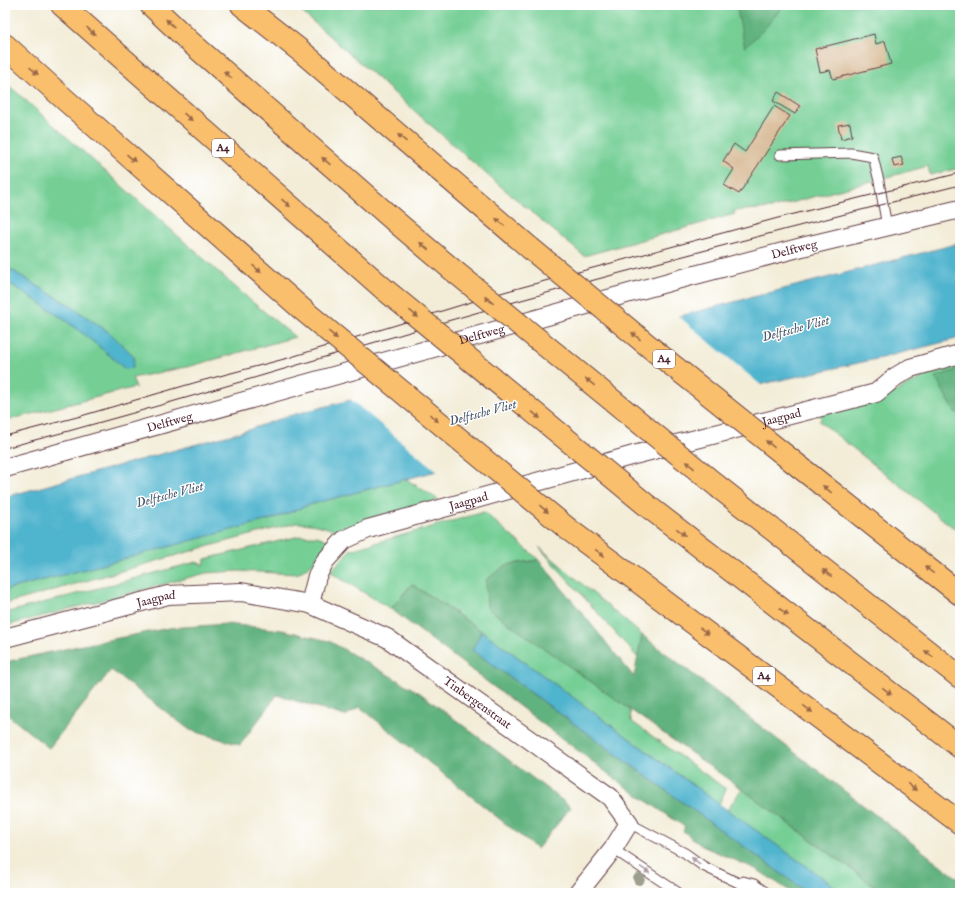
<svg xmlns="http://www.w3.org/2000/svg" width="965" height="898" font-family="'IM FELL English',serif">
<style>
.green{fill:#75cf95;stroke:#607760}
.forest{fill:#60b27e;stroke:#556854}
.water{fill:#4fb4ce;stroke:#4c6a7c}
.pier{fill:#f3edd8}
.building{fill:#d6b791}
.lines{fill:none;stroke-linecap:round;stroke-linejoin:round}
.lane-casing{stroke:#633e45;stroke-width:11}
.street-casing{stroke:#633e45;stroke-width:20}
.highway-casing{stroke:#633e45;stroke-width:24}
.lane{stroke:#fff;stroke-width:9}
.street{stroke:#fff;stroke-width:18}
.highway{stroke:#f9bf6c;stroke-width:22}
.tram{stroke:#4a1f2b;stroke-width:1}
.highway-bridge-casing{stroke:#633e45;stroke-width:24;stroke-linecap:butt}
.highway-bridge{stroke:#f9bf6c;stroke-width:22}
.tree{fill:#9e9e8d}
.oneway{fill:#996748}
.oneway2{fill:#ae9aa0}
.labels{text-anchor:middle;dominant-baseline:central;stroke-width:3;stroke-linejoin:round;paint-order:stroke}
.shield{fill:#fff;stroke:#80626b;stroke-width:1}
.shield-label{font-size:11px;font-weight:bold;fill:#4a1f2b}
.street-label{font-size:12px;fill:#4a1f2b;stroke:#fff}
.water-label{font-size:13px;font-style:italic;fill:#4c5b6c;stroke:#fff}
</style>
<rect width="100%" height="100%" fill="#fff"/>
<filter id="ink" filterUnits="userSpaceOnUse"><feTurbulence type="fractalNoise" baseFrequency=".025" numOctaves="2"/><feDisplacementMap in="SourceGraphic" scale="8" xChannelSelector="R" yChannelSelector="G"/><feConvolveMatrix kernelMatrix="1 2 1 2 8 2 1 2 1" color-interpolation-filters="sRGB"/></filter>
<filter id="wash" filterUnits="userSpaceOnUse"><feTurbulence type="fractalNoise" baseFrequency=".012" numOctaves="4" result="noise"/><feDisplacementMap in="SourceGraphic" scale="16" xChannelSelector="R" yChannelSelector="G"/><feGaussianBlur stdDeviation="0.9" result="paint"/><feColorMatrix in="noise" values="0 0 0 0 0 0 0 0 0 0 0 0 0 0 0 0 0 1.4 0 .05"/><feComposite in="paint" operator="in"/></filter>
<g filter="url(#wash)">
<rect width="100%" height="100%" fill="#f3edd8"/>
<path class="green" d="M294 5H960V168L930 175 928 166 772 208 733 211 735 214 584 256 492 179Z
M5 82 250 300 295 337 191 366 132 378 136 387 5 421V281C47 306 88 335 125 369L110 333 72 307 5 266Z
M960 365V533L819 421 822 419 818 415 863 404 895 392 934 371Z
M406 479 439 500 354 525 342 533C326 527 313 523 296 523L202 548 5 604V590L200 538 272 519 309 505Z
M484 512 539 560 506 565 630 709 631 721 726 789 719 804 482 631 412 584 391 609 330 572 350 550Z
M300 536H317L330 541 312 564 297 574 238 571 206 573 5 626V613L196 562 204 565 205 559Z
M539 547 642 635 638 658Z
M742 789 884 893H844L727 810Z"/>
<path class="forest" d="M736 5H784L765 28 745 48Z
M960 369V413L955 412 935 377Z
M539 560 634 677 642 635 960 880V893H884L742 789 487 608 486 580 506 565Z
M412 584 482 631 472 650 808 893H793L756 869 702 846 683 831 685 827 626 787 391 609Z
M227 624 282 630 329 641 420 693 571 807 537 849 360 707 345 716 277 695 240 745 190 730 111 670 49 748 5 713V662L83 645 169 628Z"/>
<path class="water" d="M960 243V338L881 358 767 383 309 505 272 519 90 568 5 590V497L248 430 288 416 661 321Z
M5 266 72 307 110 333 134 356 133 368 125 369C88 335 47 306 5 281Z
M482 631 719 804 844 893H808L472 650Z"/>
<path class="pier" d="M677 315 762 386 439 473 349 398Z"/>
<g id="blocks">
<path class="building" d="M874 34 876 44 885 41 891 64 833 79 830 70 820 72 815 49Z
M778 92 800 106 795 114 773 101Z
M774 106 790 116 739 194 724 185 734 169 723 161 734 144 745 152Z
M850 123 852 136 841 139 838 125Z
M901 157 904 165 894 167 892 159Z"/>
</g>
</g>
<g filter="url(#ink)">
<use href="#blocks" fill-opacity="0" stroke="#633e45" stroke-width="1"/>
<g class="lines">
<defs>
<path id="lane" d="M780 155 851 153 873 157 879 181 887 227
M629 823 685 853 703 866 747 887 755 893
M613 849 679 893
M743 881 754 884 767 893"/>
<g id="street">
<path id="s1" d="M5 468 676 280 806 246 960 209"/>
<path id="s2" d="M310 604 317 576 325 561 344 540 368 529 634 455 876 393 895 377 910 368 960 354"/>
<path id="s3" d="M5 638 168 595 241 592 310 604 387 638 610 797 629 823 613 849 578 893"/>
</g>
<path id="highway" d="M62 5 384 289
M151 5 189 41 396 222 454 271
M242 5 302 52 530 248
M5 45 61 96 303 310
M801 468 960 594
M721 489 960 677
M650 508 960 747
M568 529 960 823"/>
</defs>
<use href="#lane" class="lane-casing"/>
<use href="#street" class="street-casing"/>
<use href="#highway" class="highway-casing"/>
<use href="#lane" class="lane"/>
<use href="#street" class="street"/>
<use href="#highway" class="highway"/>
<path class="tram" d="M5 436 81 416 197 382 288 358 504 292 778 218 960 173
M5 448C174 404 340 351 507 304 657 262 809 223 960 185"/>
<defs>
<path id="highway-bridge" d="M530 248 662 357 801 468
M454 271 721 489
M384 289 650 508
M303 310 568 529"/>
</defs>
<use href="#highway-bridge" class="highway-bridge-casing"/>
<use href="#highway-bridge" class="highway-bridge"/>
</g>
<circle class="tree" cx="639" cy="879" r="6"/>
<defs><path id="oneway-solid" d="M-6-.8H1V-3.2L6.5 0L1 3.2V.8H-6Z"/></defs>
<g class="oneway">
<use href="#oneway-solid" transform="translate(170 23) rotate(-137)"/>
<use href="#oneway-solid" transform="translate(91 31) rotate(42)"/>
<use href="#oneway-solid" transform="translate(34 71) rotate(42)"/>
<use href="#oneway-solid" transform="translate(228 75) rotate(-139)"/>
<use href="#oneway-solid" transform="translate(188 117) rotate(41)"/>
<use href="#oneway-solid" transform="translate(402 138) rotate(-139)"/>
<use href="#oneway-solid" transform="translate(131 158) rotate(41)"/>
<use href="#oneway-solid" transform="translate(326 161) rotate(-139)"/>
<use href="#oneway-solid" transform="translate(286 203) rotate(41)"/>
<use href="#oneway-solid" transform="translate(500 222) rotate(-139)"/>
<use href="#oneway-solid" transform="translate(424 246) rotate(-140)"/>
<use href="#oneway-solid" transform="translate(257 269) rotate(41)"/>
<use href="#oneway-solid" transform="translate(489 300) rotate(-141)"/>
<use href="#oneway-solid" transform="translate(414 314) rotate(39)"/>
<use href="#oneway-solid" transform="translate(333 335) rotate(40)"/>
<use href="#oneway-solid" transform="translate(636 336) rotate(-140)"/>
<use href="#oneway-solid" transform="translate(590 382) rotate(-141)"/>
<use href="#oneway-solid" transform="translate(536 415) rotate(39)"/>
<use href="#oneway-solid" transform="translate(434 418) rotate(40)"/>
<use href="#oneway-solid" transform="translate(770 444) rotate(-141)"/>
<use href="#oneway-solid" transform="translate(690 465) rotate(-141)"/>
<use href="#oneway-solid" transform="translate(827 489) rotate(-141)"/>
<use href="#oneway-solid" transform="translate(544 509) rotate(40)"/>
<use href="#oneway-solid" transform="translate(681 532) rotate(38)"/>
<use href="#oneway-solid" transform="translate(600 553) rotate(37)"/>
<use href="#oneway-solid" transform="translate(929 570) rotate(-142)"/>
<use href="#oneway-solid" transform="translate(827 573) rotate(-142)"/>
<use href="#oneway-solid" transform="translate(784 612) rotate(38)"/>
<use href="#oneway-solid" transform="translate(704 631) rotate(37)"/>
<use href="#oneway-solid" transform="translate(929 654) rotate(-142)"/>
<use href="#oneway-solid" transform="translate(887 691) rotate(38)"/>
<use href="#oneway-solid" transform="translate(808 709) rotate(37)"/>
<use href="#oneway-solid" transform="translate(912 787) rotate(37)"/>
</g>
<g class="oneway2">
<use href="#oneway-solid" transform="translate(696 861) rotate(-142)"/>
<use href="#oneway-solid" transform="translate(645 870) rotate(34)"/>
</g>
</g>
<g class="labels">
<g class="shield">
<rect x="212" y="139" width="22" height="18" rx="3"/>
<rect x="653" y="350" width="22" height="18" rx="3"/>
<rect x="753" y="667" width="22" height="18" rx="3"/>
</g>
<g class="shield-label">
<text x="223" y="148">A4</text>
<text x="664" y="359">A4</text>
<text x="764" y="676">A4</text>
</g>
<g class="street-label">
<text stroke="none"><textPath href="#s1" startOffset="819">Delftweg</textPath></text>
<text stroke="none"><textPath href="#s1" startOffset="495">Delftweg</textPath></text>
<text stroke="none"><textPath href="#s2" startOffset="529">Jaagpad</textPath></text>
<text stroke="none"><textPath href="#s1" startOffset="171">Delftweg</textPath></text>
<text stroke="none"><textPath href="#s2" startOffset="205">Jaagpad</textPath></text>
<text stroke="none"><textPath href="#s3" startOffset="156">Jaagpad</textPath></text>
<text stroke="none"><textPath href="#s3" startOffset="507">Tinbergenstraat</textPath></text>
</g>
<g class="water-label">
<text transform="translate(796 329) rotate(-15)">Delftsche Vliet</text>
<text transform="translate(483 413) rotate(-15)">Delftsche Vliet</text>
<text transform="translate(170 495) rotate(-15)">Delftsche Vliet</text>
</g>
</g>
<rect width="965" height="898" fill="none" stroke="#fff" stroke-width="20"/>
</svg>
